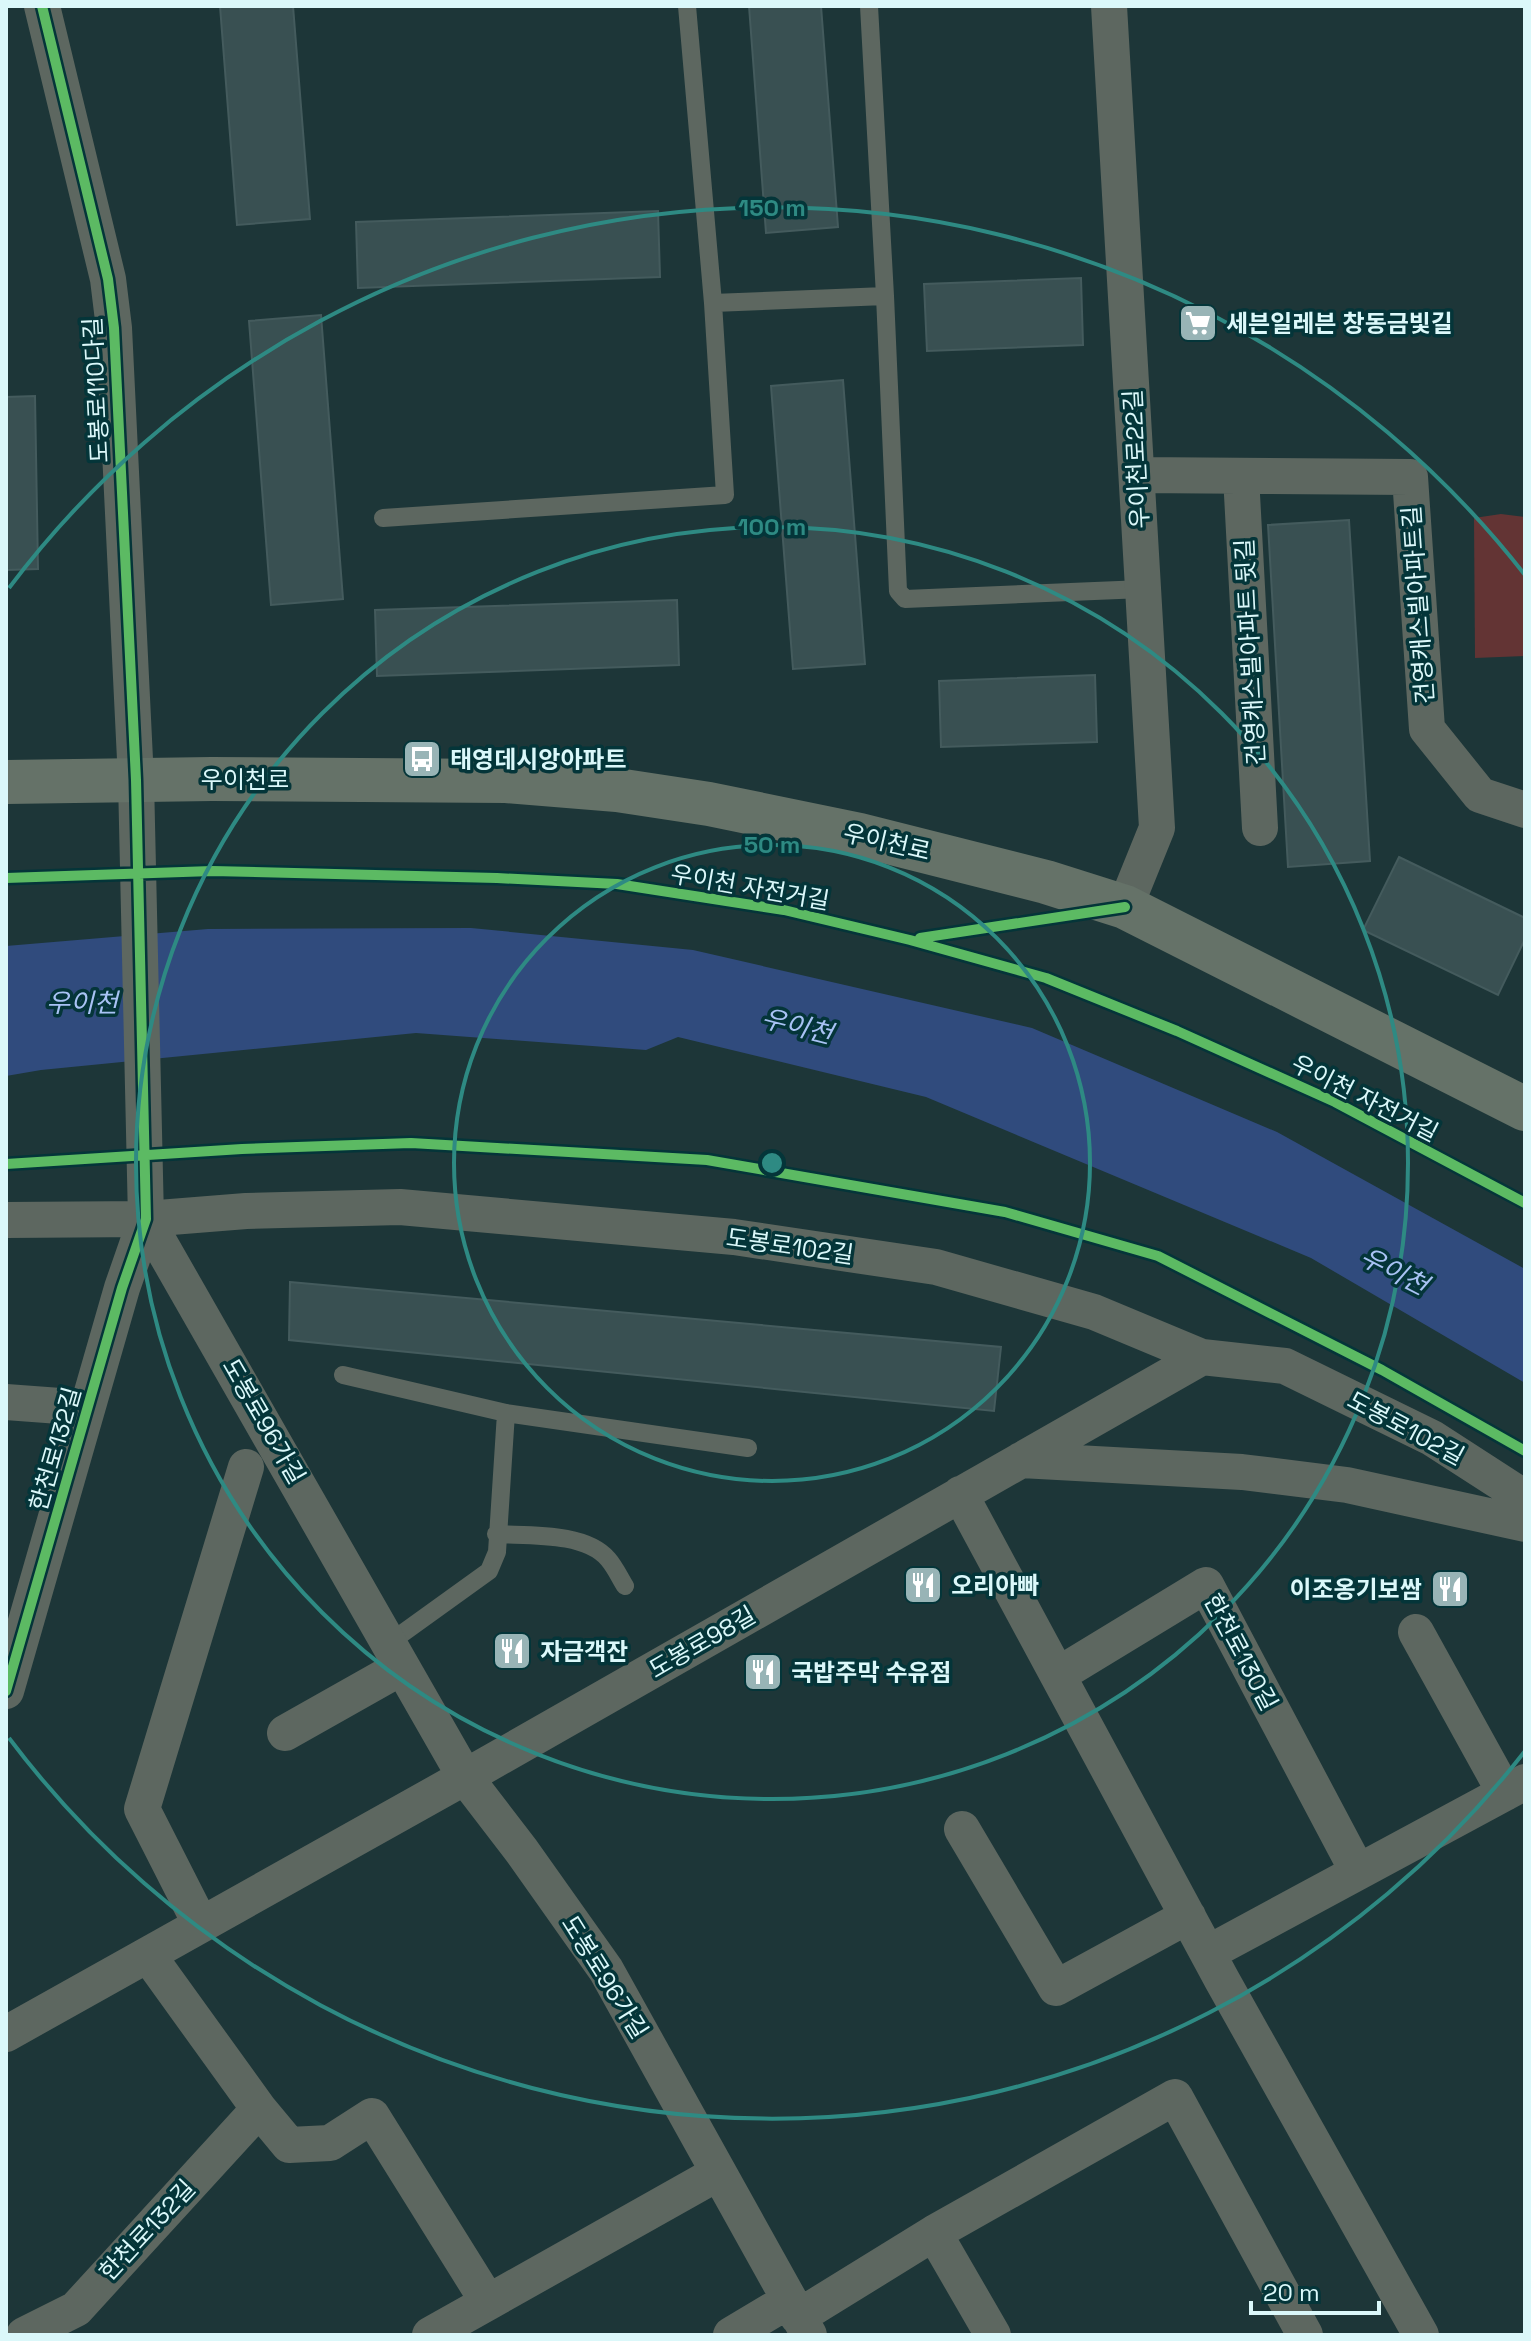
<svg xmlns="http://www.w3.org/2000/svg" width="1531" height="2341" font-family="'Space Grotesk','Noto Sans KR',sans-serif">
<style>
.green{fill:#633434}
.water{fill:#304b7d}
.building{fill:#395052;stroke:#445b5d;stroke-width:2}
.lines{fill:none;stroke-linecap:round;stroke-linejoin:round}
.lane{stroke:#5d6760;stroke-width:18}
.street{stroke:#5d6760;stroke-width:36}
.secondary{stroke:#657268;stroke-width:44}
.cycleway-casing{stroke:#043539;stroke-width:15}
.cycleway{stroke:#5cba63;stroke-width:10}
.ring{fill:none;stroke:#2e8a83;stroke-width:4}
.labels{text-anchor:middle;dominant-baseline:central;stroke-width:7;stroke-linejoin:round;paint-order:stroke}
.poi-label{font-size:24px;font-weight:bold;fill:#dbf8fa;stroke:#043539;text-anchor:start}
.street-label{font-size:24px;fill:#dbf8fa;stroke:#043539}
.water-label{font-size:26px;font-style:italic;fill:#a9c3f5;stroke:#043539}
.centre{fill:#2e8a83;stroke:#043539;stroke-width:4}
.ring-label{font-size:24px;text-anchor:middle;font-weight:bold;fill:#2e8a83;stroke:#043539;stroke-width:7;stroke-linejoin:round;paint-order:stroke}
</style>
<rect width="100%" height="100%" fill="#1d3638"/>
<path class="green" d="M1501 514 1525 517V656L1475 658 1474 518Z"/>
<path class="water" d="M471 928 693 950 1032 1028 1277 1132 1525 1269V1383L1311 1258 926 1097 678 1037 646 1050 416 1033 41 1070 6 1076V946L208 929Z"/>
<path class="building" d="M220 6H293L310 219 237 225Z
M749 6H821L838 227 766 233Z
M658 211 660 277 358 288 356 222Z
M1081 278 1083 345 927 351 924 284Z
M321 315 343 599 271 605 249 321Z
M843 380 865 664 793 669 771 386Z
M35 396 38 569 6 570V397Z
M1349 520 1370 861 1288 867 1268 525Z
M677 600 679 665 377 676 375 610Z
M1095 675 1097 742 941 747 939 681Z
M1399 857 1525 918V939L1498 995 1363 930Z
M290 1282 1001 1347 994 1411 289 1340Z"/>
<g class="lines">
<path class="lane" d="M869 6 885 296
M713 303 885 296 898 591 905 599 1143 589
M383 518 725 495 713 303 687 6
M343 1375 506 1413 497 1552 489 1571 389 1643
M506 1413 748 1448
M496 1534C529 1536 585 1532 608 1559 615 1567 620 1578 625 1586"/>
<path class="street" d="M1109 6 1157 828 1125 907
M1137 475 1410 477 1427 729 1480 795 1525 810
M1241 476 1260 828
M146 1219 465 1777 521 1850 606 1970 809 2335
M6 1220 146 1219 246 1211 400 1207 734 1237 936 1267 1094 1312 1202 1357 1285 1366 1432 1438 1525 1498
M6 1402 87 1408
M1021 1460 1242 1472 1347 1485 1525 1524
M960 1494 1222 1980 1421 2335
M1416 1632 1505 1793
M1058 1675 1206 1585 1358 1872
M6 1691 122 1288 146 1219 136 780 114 328 108 279 42 6
M285 1733 402 1667
M962 1829 1056 1988 1188 1916
M201 1925 142 1809 246 1467
M1208 1953 1525 1782
M148 1955 259 2109 289 2145 330 2143 372 2116 488 2302
M6 2034 465 1777 1202 1357
M934 2233 993 2335
M798 2317 934 2233 1175 2097 1305 2335
M24 2335 76 2309 259 2109
M430 2335 718 2173
M731 2335 788 2301"/>
<path class="secondary" d="M6 782 212 779 506 781 617 790 709 804 860 835 1046 882 1125 907 1525 1109"/>
<defs>
<path id="cycleway" d="M6 878 212 871 497 878 617 884 784 910 910 940 1046 978 1177 1031 1335 1102 1525 1203
M920 938 1125 907
M6 1164 242 1149 411 1143 707 1160 1005 1212 1158 1256 1382 1370 1525 1451
M6 1691 122 1288 146 1219 136 780 114 328 108 279 42 6"/>
</defs>
<use href="#cycleway" class="cycleway-casing"/>
<use href="#cycleway" class="cycleway"/>
</g>
<g class="ring">
<circle cx="772" cy="1163" r="318"/>
<circle cx="772" cy="1163" r="636"/>
<path d="M1525 1751A955 955 0 0 1 9 1738M9 588A955 955 0 0 1 1525 575"/>
</g>
<defs>
<symbol id="supermarket-square" viewBox="-11 -11 22 22"><rect x="-9" y="-9" width="18" height="18" rx="4" fill="#98b4b6" stroke="#043539"/><path d="M-6-5.5h2.5l.6 2H6L4.5 2H-2.5L-4.4-4H-6ZM-1.5 3.2a1.3 1.3 0 1 0 .1 0ZM3 3.2a1.3 1.3 0 1 0 .1 0Z" fill="#fff"/></symbol>
<symbol id="bus-square" viewBox="-11 -11 22 22"><rect x="-9" y="-9" width="18" height="18" rx="4" fill="#98b4b6" stroke="#043539"/><path d="M-5-6H5V4H4V6H2V4H-2V6H-4V4H-5ZM-3.5-4V0h7V-4ZM-3.5 1.2v1.5H-2V1.2ZM2 1.2v1.5H3.5V1.2Z" fill="#fff"/></symbol>
<symbol id="restaurant-square" viewBox="-11 -11 22 22"><rect x="-9" y="-9" width="18" height="18" rx="4" fill="#98b4b6" stroke="#043539"/><path d="M-5-6h1v4h1v-4h1v4h1v-4h1v5L-1.5 .5V6h-2V.5L-5-1ZM5-6V6H3V1.5H1.5Q1.5-4 5-6Z" fill="#fff"/></symbol>
</defs>
<g fill-rule="evenodd">
<use href="#supermarket-square" x="1176" y="301" width="44" height="44"/>
<use href="#bus-square" x="400" y="737" width="44" height="44"/>
<use href="#restaurant-square" x="901" y="1563" width="44" height="44"/>
<use href="#restaurant-square" x="1428" y="1567" width="44" height="44"/>
<use href="#restaurant-square" x="490" y="1629" width="44" height="44"/>
<use href="#restaurant-square" x="741" y="1650" width="44" height="44"/>
</g>
<g class="labels">
<g class="poi-label">
<text x="1226" y="323">세븐일레븐 창동금빛길</text>
<text x="450" y="759">태영데시앙아파트</text>
<text x="951" y="1585">오리아빠</text>
<text x="1422" y="1589" text-anchor="end">이조옹기보쌈</text>
<text x="540" y="1651">자금객잔</text>
<text x="791" y="1672">국밥주막 수유점</text>
</g>
<g class="street-label">
<text transform="translate(96 390) rotate(-93)">도봉로110다길</text>
<text transform="translate(1136 459) rotate(-93)">우이천로22길</text>
<text transform="translate(1418 605) rotate(-94)">건영캐스빌아파트길</text>
<text transform="translate(1250 652) rotate(-93)">건영캐스빌아파트 뒷길</text>
<text x="245" y="779">우이천로</text>
<text transform="translate(887 842) rotate(13)">우이천로</text>
<text transform="translate(750 887) rotate(10)">우이천 자전거길</text>
<text transform="translate(1365 1098) rotate(27)">우이천 자전거길</text>
<text transform="translate(790 1246) rotate(8)">도봉로102길</text>
<text transform="translate(264 1421) rotate(60)">도봉로96가길</text>
<text transform="translate(1406 1428) rotate(28)">도봉로102길</text>
<text transform="translate(55 1449) rotate(-74)">한천로132길</text>
<text transform="translate(702 1642) rotate(-30)">도봉로98길</text>
<text transform="translate(1241 1652) rotate(62)">한천로130길</text>
<text transform="translate(605 1977) rotate(58)">도봉로96가길</text>
<text transform="translate(147 2230) rotate(-47)">한천로132길</text>
</g>
<g class="water-label">
<text x="82" y="1003">우이천</text>
<text transform="translate(797 1026) rotate(14)">우이천</text>
<text transform="translate(1394 1271) rotate(27)">우이천</text>
</g>
</g>
<circle cx="772" cy="1163" r="12" class="centre"/>
<g class="ring-label">
<text x="772" y="216">150 m</text>
<text x="772" y="535">100 m</text>
<text x="772" y="853">50 m</text>
</g>
<rect width="1531" height="2341" fill="none" stroke="#dbf8fa" stroke-width="16"/>
<path d="M1251 2301v12h128v-12" fill="none" stroke="#dbf8fa" stroke-width="4"/>
<text x="1263" y="2301" font-size="24" fill="#dbf8fa" stroke="#043539" stroke-width="6" paint-order="stroke">20 m</text>
</svg>
